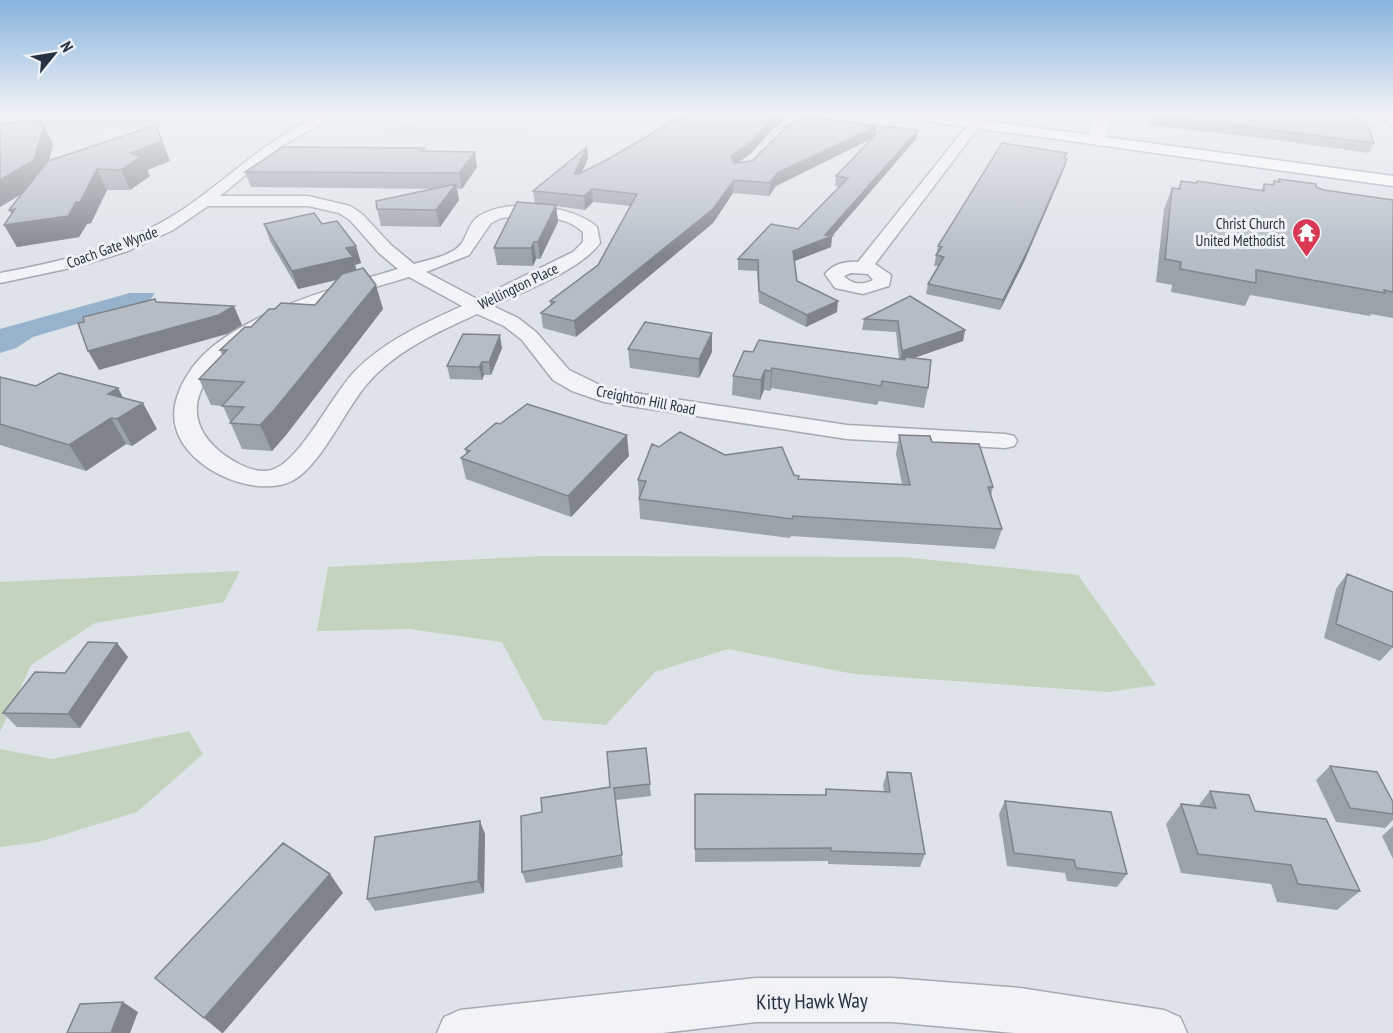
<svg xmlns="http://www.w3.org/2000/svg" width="1393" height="1033" font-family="'PT Sans Narrow',sans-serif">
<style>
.built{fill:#ccd2db}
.green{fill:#c4d3be}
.water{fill:#96b2cc}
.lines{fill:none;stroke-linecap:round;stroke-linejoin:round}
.street-casing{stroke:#a3aab3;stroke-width:3}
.primary-casing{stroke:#9ca7b6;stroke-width:3}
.street{fill:#f1f3f7;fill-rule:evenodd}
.secondary{fill:#fff;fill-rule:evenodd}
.primary{fill:#fff;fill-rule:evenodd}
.wall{fill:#9ca2aa}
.shaded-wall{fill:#7f848b}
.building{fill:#b5bcc6;stroke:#7f848b;stroke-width:1.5}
.labels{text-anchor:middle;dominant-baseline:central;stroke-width:6;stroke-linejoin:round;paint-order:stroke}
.far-poi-label{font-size:15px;fill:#263141;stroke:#eef1f6;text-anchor:end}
.far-street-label{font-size:15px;fill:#263141;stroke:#eef1f6}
.near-street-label{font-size:21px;fill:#263141;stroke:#eef1f6}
</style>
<rect width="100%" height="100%" fill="#dee3e9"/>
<path class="built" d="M430 114H557L517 135 379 134Z"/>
<path class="green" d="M0 114H46L77 117 118 114H288C197 125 91 137 0 128L12 122 13 117Z
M540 556 903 557 1078 575 1156 685 1109 692 854 674 728 649 655 672 606 725 543 720 502 642 409 629 317 631 328 567Z
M240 571 224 602 95 623 31 665 0 732V582Z
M189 731 203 754 137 812 39 842 0 847V749L52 759Z"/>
<path class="water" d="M130 293H155L148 303 33 337 16 348 0 353V329Z"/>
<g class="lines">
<defs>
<path id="street" d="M324 114H340L281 146 220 196H308L350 206 362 214 391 245 414 264C427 260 452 256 461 244 468 235 468 224 478 217 506 197 573 205 597 227L600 243C582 269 522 292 493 306L518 318 536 332 569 370 608 389 847 425 1005 434 1014 436 1017 441 1014 446 1005 448 847 439 604 402 572 391 553 380 522 340 504 326 477 314C438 332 396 350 367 384 346 408 320 467 292 481 254 499 187 469 176 428 170 407 180 385 192 368 231 315 337 287 398 269L379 253 350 220 339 213 308 206H208L173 230 128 251 80 266 0 283V273C65 261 129 246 185 208 235 174 266 138 324 114ZM524 216C545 217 567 217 583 232V242L573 252 477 299 426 272 469 255 491 223 501 218ZM409 277 462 306C423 324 384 341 354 372 332 395 301 459 274 469 263 474 249 469 239 464 201 444 181 410 212 373 255 320 346 296 409 277Z
M808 114H823L784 137H774L773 134Z
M1374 114H1388L1393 117V126Z
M975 120 981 124 875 264 891 275 889 286 863 294 835 288 825 274C833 264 846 261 858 262L971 121ZM851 273 868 274 873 280C863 285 852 285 844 276Z
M756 978H892L1020 988 1164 1010 1180 1017 1187 1033H1014L892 1022H756L662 1033H437L444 1017 460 1010Z"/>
<path id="primary" d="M897 114H935L1393 176V186L904 118 899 117Z"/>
</defs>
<use href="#street" class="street-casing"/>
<use href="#primary" class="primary-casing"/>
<use href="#street" class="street"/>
<path class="secondary" d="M1099 114H1113L1105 131 1106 141 1098 146 1090 141 1089 131Z"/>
<use href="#primary" class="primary"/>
</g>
<path class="wall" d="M1151 114 1374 143 1369 153 1253 137 1147 125Z
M41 120 53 144 49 161H170L147 170 150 176 130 190H107L91 223 87 224 79 237 17 247 4 225 12 214 22 194 0 207V124Z
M782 124 774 128 750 154 739 162 752 161 875 135 918 130 916 139 832 236 831 247 795 261 797 281 837 312 806 327 759 303 757 271 738 270V259L798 229 840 187 835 186 836 176 871 139 776 186 769 196 733 193 713 223 576 337 543 328 541 313 550 305V301L598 265 630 206 593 202 585 210 556 206 558 222 540 259H536L533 266 497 265 494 248 535 204 533 191 587 147 588 159 581 173Z
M425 148 426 151 477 167 462 189H457L459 200 440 227 381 226 377 209 433 189 251 187 245 172Z
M1065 158V167L1024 262 1000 310 926 294 928 284 938 266H934L938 246Z
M1279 179 1316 187 1324 190 1393 200V318L1371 314 1370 316 1250 295 1245 306 1171 292 1172 285 1156 282 1164 209 1172 188 1178 189 1181 181 1196 183 1197 181 1261 190 1264 184 1272 185 1274 181 1278 182Z
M264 224H322L356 246 361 263 355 265 356 270 383 309 286 435 272 451 242 449 223 406 211 405 199 379 222 355 220 350 275 309 315 305 338 279 298 289 270 241Z
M910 296 965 330 963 341 914 358 928 388 924 408 879 401 877 405 771 388 770 391 764 390 760 400 732 395 733 376 753 352 899 359 896 332 862 330 864 319Z
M502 348 491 375H484L482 380 450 379 447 366Z
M628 349 712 352 699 378 630 368Z
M0 377 36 386 118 388 123 398 157 429 132 446 126 444 86 471 0 445Z
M899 435 932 442 993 487 991 496 1002 529 995 549 791 536 790 538 640 519 638 480 659 447 725 455 794 475 798 479 902 484 896 454Z
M465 449 629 456 571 517 466 479 461 458 466 454Z
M1347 574 1393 647 1380 661 1324 638 1336 589Z
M117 643 128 657 80 728 17 727 3 713Z
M646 748 651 796 616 800 623 867 526 883 522 872 542 812 610 787Z
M1330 766 1393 802V820L1385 828 1336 822 1316 780Z
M887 772 925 854 920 867 828 864V861L695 862V794L825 795 826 789 884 792 883 785Z
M1210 791 1255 811 1360 891 1337 910 1277 902 1271 884 1181 873 1166 824 1181 804 1198 806Z
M1005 801 1127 874 1117 887 1067 881 1065 873 1007 866 999 814Z
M1393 826V859L1382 836Z
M485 834 484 893 375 911 367 899Z"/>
<path class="shaded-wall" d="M780 114H783L782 124 774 128 750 154 731 168V156L775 116Z
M41 120 53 144 45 179 0 207V180L39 126Z
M156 125 170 161 147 170 150 176 130 190 121 170 131 153Z
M877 126 875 137 776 186 769 196 770 183 777 173Z
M918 130 916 139 832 236 831 247 792 262 793 251 825 235Z
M587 147 588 159 575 187 574 174Z
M475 152 477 167 462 189 459 173Z
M1067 159 1065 167 1024 262 1000 310 1003 300Z
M97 169 107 190 91 223 87 224 79 237 17 247 4 225 17 223 9 210Z
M734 180 733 193 713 223 576 337 574 321Z
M456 184 459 200 440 227 436 210Z
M592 189 593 202 585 210 584 196Z
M556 205 558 222 540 259 538 242Z
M534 242 536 259 533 266 531 248Z
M356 246 361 263 355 265 358 275 298 289 292 271 346 248Z
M376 285 383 309 286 435 272 451 260 425Z
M838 301 837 312 806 327 807 315Z
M234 306 242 325 227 334 99 370 88 351Z
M965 330 963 341 905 361V357L904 361 900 363 902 351Z
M712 333V352L699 378V359Z
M500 335 502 348 491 375 489 362Z
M482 362 484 375 482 380 479 367Z
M772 368 771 388 770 391 771 371Z
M765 370 764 390 760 400 761 380Z
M118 388 130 411 143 403 157 429 132 446 117 419 108 394Z
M111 418 126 444 86 471 69 445Z
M627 435 629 456 571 517 568 496Z
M117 643 128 657 80 728 68 714Z
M480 821 485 834 484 893 478 881Z
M330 874 343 893 223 1033H222L204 1018Z
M123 1002 138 1012 130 1033H111Z"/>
<path class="building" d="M685 114H780L775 116 751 142 731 156 734 163 752 161 788 125 807 116 877 126 777 173 770 183 734 180 713 209 574 321 541 313 555 302 550 301 598 265 637 194 592 189 584 196 533 191 587 147 574 174H579L610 158Z
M1151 114H1356L1367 123 1374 143 1257 128 1150 117Z
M41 120 39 126 44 125 34 160 0 180V124Z
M156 125 162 141 131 153 141 157 121 170 97 169 80 202H76L68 216 4 225 15 209 9 210 48 161Z
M884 126 918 130 825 235 832 236 793 251 797 281 838 301 807 315 759 291 758 260 738 259 771 224 798 229 848 178 836 176Z
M1002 143 1067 153 1064 158 1067 159 1027 252 1003 300 928 284 944 257 936 255 942 247 938 246Z
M283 147 425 148 421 151 475 152 459 173 245 172Z
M1279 179 1316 184V187L1324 190 1393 200V292L1384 290 1385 293 1256 270V283L1180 269 1181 262 1165 259 1172 188 1180 189 1181 181 1197 183V181L1264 191V184L1274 185V181L1280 182Z
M456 184 436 210 377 209 376 201Z
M517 202 556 205 538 242H534L531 248H494Z
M314 213 322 224 337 221 356 246 346 248 353 257 292 271 264 224Z
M363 268 376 285 275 409 260 425 230 423 244 407 222 406 244 382 199 379 227 350H220L245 327H251L269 309H275L281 303 315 305 342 274Z
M910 296 965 330 902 351 898 321 864 319Z
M155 299 156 302 234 306 219 315 88 351 78 323 84 322 83 317Z
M645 322 712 333 699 359 628 349Z
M463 334 500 335 489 362H482L479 367 447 366Z
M759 340 905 360V357L931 360 928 388 882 381 881 386 772 368 771 371 765 370 761 380 733 376 744 351 753 352Z
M59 373 118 388 108 394 143 403 117 419 111 418 69 445 0 424V377L36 386Z
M527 404 627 435 568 496 461 458 470 451 465 449 496 423 500 424Z
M680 432 725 455 782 447 794 475 799 476 798 479 910 485 899 435 930 436 932 442 979 444 993 487H988L1002 529 793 516 792 519 639 499 646 481 638 480 652 444 659 447Z
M1347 574 1393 592V647L1336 624Z
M88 642 117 643 68 714 3 713 35 672 65 673Z
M646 748 650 784 614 788 622 855 522 872 521 816 542 812 541 798 610 787 607 752Z
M1330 766 1377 772 1393 802V814L1350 808Z
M887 772 911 773 925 854 831 851V848L695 849V794L826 795V789L890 792Z
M1210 791 1249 795 1255 811 1326 819 1360 891 1298 884 1291 865 1198 854 1181 804 1216 808Z
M1005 801 1111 812 1127 874 1076 868 1074 860 1014 853Z
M480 821 478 881 367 899 375 837Z
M283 843 330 874 204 1018 155 978Z
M123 1002 111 1033H67L80 1004Z"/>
<linearGradient id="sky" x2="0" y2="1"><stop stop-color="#87b3dd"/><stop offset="0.44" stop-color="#f0f2f5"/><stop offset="1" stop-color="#f0f2f5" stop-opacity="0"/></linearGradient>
<rect width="1393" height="258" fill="url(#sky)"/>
<defs>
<symbol id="temple-pin" viewBox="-11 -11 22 30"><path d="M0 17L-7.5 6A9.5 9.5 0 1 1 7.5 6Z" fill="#d93855" stroke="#eef1f6"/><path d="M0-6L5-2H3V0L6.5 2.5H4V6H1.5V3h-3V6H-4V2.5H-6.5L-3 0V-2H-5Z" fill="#fff"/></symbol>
</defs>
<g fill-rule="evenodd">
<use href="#temple-pin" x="1290" y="216" width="33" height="45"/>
</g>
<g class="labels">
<g class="far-poi-label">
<text x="1285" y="223">Christ Church<tspan x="1285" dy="17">United Methodist</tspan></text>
</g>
<g class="far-street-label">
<text transform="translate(112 247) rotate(-20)">Coach Gate Wynde</text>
<text transform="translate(518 286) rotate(-26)">Wellington Place</text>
<text transform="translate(646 400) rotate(11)">Creighton Hill Road</text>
</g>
<g class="near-street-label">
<text transform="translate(812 1001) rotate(-1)">Kitty Hawk Way</text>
</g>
</g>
<g transform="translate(54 54) rotate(60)" stroke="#eef1f6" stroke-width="4.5" paint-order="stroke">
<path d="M0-4.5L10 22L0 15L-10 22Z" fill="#263141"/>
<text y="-9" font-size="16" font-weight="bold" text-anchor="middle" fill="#263141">N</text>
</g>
</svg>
